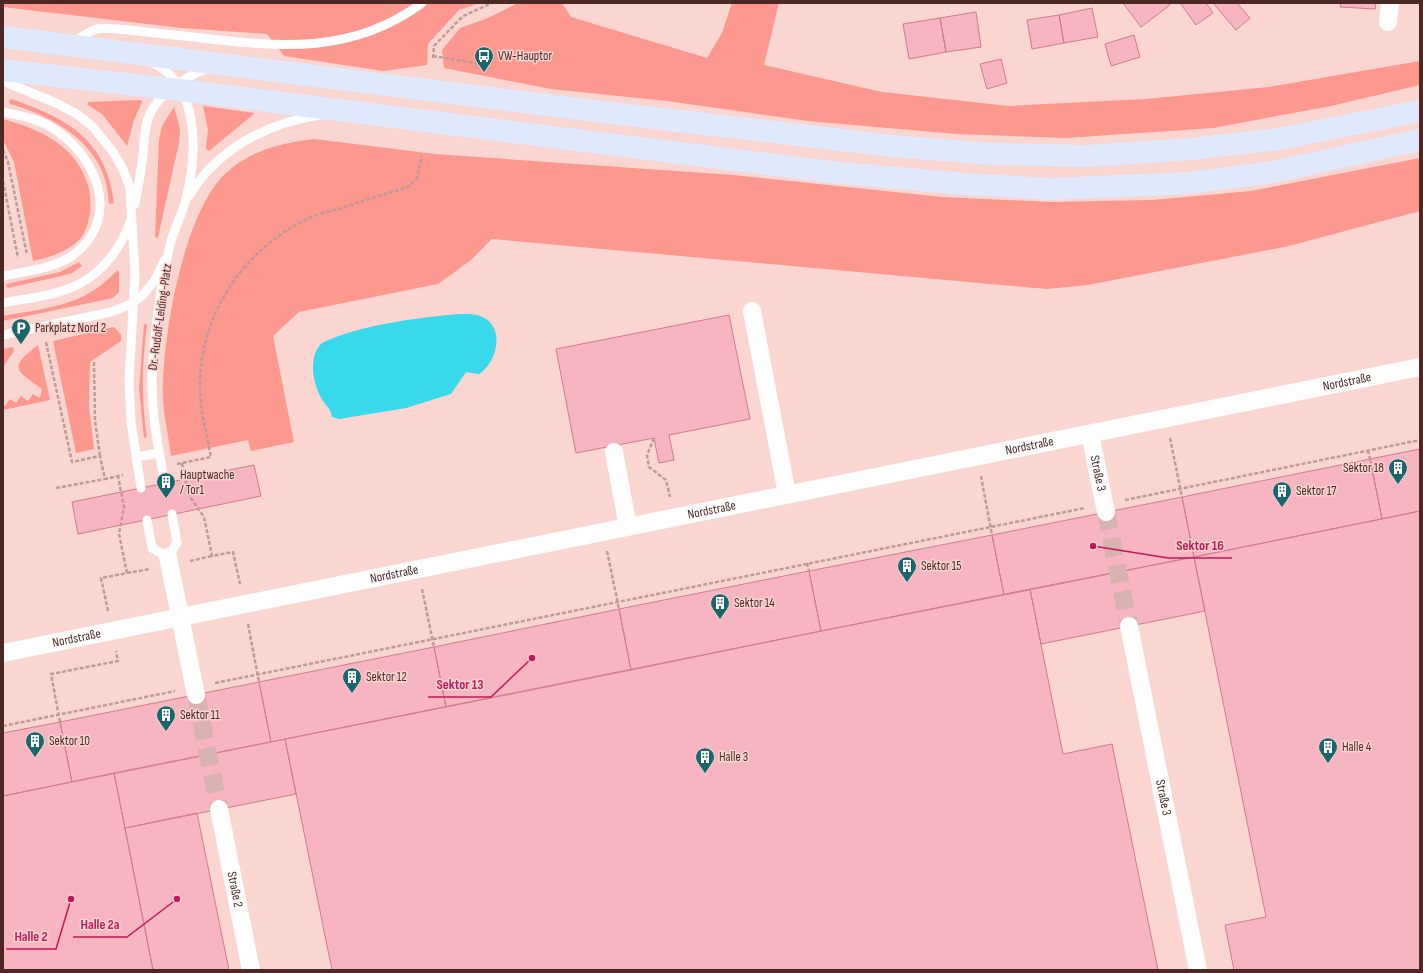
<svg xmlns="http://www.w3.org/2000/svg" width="1423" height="973" font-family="'Sofia Sans Condensed',sans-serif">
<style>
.green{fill:#fc988e}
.water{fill:#38d9eb}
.building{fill:#f6b5c1;stroke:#d17b8e}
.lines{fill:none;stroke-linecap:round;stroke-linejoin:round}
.minor-tunnel{stroke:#d8b2ae;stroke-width:18;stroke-dasharray:18 9;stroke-linecap:butt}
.path{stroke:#c09a96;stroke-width:2.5;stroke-dasharray:4 2;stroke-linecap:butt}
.service{stroke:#fff;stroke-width:9}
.minor{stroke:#fff;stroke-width:18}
.secondary{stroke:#dfe8fd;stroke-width:22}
.labels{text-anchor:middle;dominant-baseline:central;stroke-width:3;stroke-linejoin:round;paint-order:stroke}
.poi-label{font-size:13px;fill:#4c2825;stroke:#fbd5d0;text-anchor:start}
.street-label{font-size:13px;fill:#4c2825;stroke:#fbd5d0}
.leader{fill:none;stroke:#c2185b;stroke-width:1.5}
.callout-dot{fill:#c2185b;stroke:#fbd5d0;stroke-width:1.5}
.callout-label{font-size:14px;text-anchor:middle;font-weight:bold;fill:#c2185b;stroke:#fbd5d0;stroke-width:3;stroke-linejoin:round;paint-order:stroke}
</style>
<rect width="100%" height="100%" fill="#fbd5d0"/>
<path class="green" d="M3 3H480L459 10 428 44 427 65 383 71 284 56 267 34 181 28 3 7Z
M518 3H562L571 17 707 58 722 33 732 3H779L764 65 882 92 1008 106 1146 99 1269 87 1420 61V85L1331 106 1213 128 1066 138 957 134 808 121 667 101 551 89 444 68 442 50 460 28 488 18Z
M11 99C67 118 107 140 114 203L109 204C108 148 59 118 10 104L9 101Z
M141 100 142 102 134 120 127 146 103 115 87 104 89 102Z
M203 106 255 113 209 151 206 149 208 129Z
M174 107 180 129 179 143 158 237 157 238 155 237 159 140 162 126Z
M3 119C24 125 47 133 64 148 83 165 93 188 90 213 88 223 86 232 80 239 67 252 51 257 33 261L14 162 3 140Z
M314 139 435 154 733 175 942 197 1053 202 1152 200 1251 191 1420 158V211L1289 246 1088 285 1047 289 492 239 471 260 438 284 299 312 273 336 294 442 251 451 248 440 171 456C169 438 164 418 163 399 161 343 183 212 226 173 251 150 282 143 314 139Z
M79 262 82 266 72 273 61 276 8 288 6 286 7 284 60 272Z
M118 270 119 272V292L113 298 3 321V316C33 310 68 308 94 290 103 285 110 277 118 270Z
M144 324 147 325C142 362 141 400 147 437L144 438 139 389Z
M114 327 121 335V341L90 362 89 406 94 449 76 453 53 341Z
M38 345 50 400 3 410V405L5 406 10 399 16 403 21 396 28 401 33 394 40 398 42 389C15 370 8 368 38 345Z
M13 347 14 351 3 367V349Z"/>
<path class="water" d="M461 314C467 314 475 314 480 316 506 325 498 362 479 374L466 372 451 394 406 408 339 419 332 417C331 409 327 407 323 401 313 385 307 357 322 343 358 325 421 317 461 314Z"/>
<path class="building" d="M1123 3H1169L1170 5 1141 27Z
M1180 3H1206L1213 13 1196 25Z
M1213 3H1237L1250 18 1236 30Z
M1341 3H1376L1375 9 1340 7Z
M1092 8 1098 37 1064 43 1059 15Z
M976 12 981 47 946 52 940 18Z
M1059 15 1064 43 1032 49 1027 20Z
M940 18 946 52 909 59 903 24Z
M1134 35 1140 57 1111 66 1105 44Z
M1001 59 1007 83 987 89 980 64Z
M729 315 750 419 669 435 674 460 659 463 654 438 576 453 556 349Z
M1420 449V511L1382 519 1370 459Z
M1370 459 1382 519 1194 557 1182 497Z
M254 465 261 496 78 534 72 502Z
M1182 497 1194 557 1004 595 992 535Z
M1420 511V970H1234L1225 925 1266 917 1194 557Z
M992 535 1004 595 821 631 809 571Z
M1194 557 1205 611 1041 644 1030 589Z
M809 571 821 631 631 670 619 609Z
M1030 589 1063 754 1112 744 1158 970H332L285 739Z
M619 609 631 670 446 707 434 647Z
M434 647 446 707 271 742 259 682Z
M259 682 271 742 72 782 60 722Z
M60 722 72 782 3 796V733Z
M285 739 296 794 125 828 114 773Z
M114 773 153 970H3V796Z
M197 813 229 970H153L125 828Z"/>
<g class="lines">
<path class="minor-tunnel" d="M1106 512 1129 626
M196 695 219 809"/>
<path class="path" d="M433 56 482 64 481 67
M433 58 434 46 463 16 492 3
M3 150 8 162 27 255
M3 181 18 258
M46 342 72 462 100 456 105 479 123 475
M94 362 95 421 100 456
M654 438 647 455 649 467 666 480 670 497
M1170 438 1182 497
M1368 450 1370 459
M182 463 188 494 204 517 212 556 233 552 240 584
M177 464 211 457C207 436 201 414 200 392 198 317 241 252 307 219 316 214 328 212 338 209 362 201 385 194 408 187L417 178 422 156
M981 476 992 535
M56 488 105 479
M1125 500 1420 440
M607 551 619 609
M190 561 212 556
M807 563 809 571
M127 573 150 569
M422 589 434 647
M108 611 101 578 127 573 119 534 124 507 118 476
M248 624 259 682
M215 683 1085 508
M60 722 51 674 118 661 116 651
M3 726 175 691"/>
<path class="service" d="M73 42C81 38 89 31 97 29 105 26 152 33 164 34 256 43 342 63 422 3
M153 63C201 86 197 156 186 199 182 215 174 229 170 245 161 282 156 322 153 359 149 401 157 442 165 483
M3 81 56 103 77 114 93 127 113 152 123 169 130 188 135 274 129 380 131 422 141 488
M3 112C18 115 35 118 49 126 85 146 116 196 91 236 85 245 78 253 67 259 48 269 24 272 3 276
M189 196C217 149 267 123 320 115
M135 204C138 188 141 172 143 155 144 142 144 128 149 116 159 92 186 77 208 68
M3 303C27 298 55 296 77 285 103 273 122 246 131 220
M3 335 111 312 129 305 142 296 155 280 164 261
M136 457 159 453
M147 520 152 548 168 557 177 543 172 514"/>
<g class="minor">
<path d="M1388 22 1390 3"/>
<path d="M752 311 787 494"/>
<path id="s1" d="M1090 434 1106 512"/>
<path d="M614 452 628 527"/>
<path d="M168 557 196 695"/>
<path id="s2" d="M1129 626 1198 970"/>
<path id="s3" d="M3 653 1420 367"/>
<path id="s4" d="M219 809 251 970"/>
</g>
<path class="secondary" d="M3 37 603 112 893 146 992 154 1087 156 1191 149 1279 139 1420 111
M3 70 180 90 830 172 964 184 1051 189 1189 183 1273 172 1420 140"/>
</g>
<defs>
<symbol id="bus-pin" viewBox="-11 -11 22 30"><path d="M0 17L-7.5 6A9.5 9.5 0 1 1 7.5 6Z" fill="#19666f" stroke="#fbd5d0"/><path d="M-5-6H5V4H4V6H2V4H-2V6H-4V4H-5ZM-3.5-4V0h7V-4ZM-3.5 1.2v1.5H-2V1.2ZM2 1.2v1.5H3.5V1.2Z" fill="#fff"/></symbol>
<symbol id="parking-pin" viewBox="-11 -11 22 30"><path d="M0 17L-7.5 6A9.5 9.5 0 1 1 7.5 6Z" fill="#19666f" stroke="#fbd5d0"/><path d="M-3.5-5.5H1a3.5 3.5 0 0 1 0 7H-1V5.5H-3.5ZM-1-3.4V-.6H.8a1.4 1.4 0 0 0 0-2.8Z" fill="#fff"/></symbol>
<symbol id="building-pin" viewBox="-11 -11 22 30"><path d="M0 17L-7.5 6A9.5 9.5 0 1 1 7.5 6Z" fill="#19666f" stroke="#fbd5d0"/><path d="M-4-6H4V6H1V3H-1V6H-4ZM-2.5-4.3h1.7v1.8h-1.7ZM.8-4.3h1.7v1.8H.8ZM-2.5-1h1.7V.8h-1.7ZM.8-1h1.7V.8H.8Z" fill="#fff"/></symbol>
</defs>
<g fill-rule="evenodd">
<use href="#bus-pin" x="473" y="45" width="22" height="30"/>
<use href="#parking-pin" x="10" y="317" width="22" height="30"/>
<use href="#building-pin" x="1387" y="457" width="22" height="30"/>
<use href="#building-pin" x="155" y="471" width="22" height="30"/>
<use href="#building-pin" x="1271" y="480" width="22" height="30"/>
<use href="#building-pin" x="896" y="555" width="22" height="30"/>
<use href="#building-pin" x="709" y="592" width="22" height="30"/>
<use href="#building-pin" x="341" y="666" width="22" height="30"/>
<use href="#building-pin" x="155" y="704" width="22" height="30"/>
<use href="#building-pin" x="24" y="730" width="22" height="30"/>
<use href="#building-pin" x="1317" y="736" width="22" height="30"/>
<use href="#building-pin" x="694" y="746" width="22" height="30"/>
</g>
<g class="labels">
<g class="poi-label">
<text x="498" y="56">VW-Hauptor</text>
<text x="35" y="328">Parkplatz Nord 2</text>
<text x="1384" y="468" text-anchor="end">Sektor 18</text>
<text x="180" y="475">Hauptwache<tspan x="180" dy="15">/ Tor1</tspan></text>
<text x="1296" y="491">Sektor 17</text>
<text x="921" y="566">Sektor 15</text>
<text x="734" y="603">Sektor 14</text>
<text x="366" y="677">Sektor 12</text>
<text x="180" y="715">Sektor 11</text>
<text x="49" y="741">Sektor 10</text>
<text x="1342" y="747">Halle 4</text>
<text x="719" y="757">Halle 3</text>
</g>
<g class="street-label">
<text transform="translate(160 317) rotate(-82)">Dr.-Rudolf-Leiding-Platz</text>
<text stroke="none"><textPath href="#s3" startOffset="1371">Nordstraße</textPath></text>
<text stroke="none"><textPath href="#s3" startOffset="1047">Nordstraße</textPath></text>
<text stroke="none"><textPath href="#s1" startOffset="40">Straße 3</textPath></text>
<text stroke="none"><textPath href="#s3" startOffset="723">Nordstraße</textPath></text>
<text stroke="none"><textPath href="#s3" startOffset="399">Nordstraße</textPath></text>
<text stroke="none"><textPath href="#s3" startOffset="75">Nordstraße</textPath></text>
<text stroke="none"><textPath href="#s2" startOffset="175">Straße 3</textPath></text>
<text stroke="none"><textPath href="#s4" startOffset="82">Straße 2</textPath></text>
</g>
</g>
<path class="leader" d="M1093 546L1168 558H1232M532 658L491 697H428M177 899L127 937H73M71 899L56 949H6"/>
<g class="callout-dot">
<circle cx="1093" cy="546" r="4"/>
<circle cx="532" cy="658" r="4"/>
<circle cx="177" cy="899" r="4"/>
<circle cx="71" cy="899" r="4"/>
</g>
<g class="callout-label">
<text x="1200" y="550">Sektor 16</text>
<text x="460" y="689">Sektor 13</text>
<text x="100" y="929">Halle 2a</text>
<text x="31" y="941">Halle 2</text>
</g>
<rect width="1423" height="973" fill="none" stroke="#4c2825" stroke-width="8"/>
</svg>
